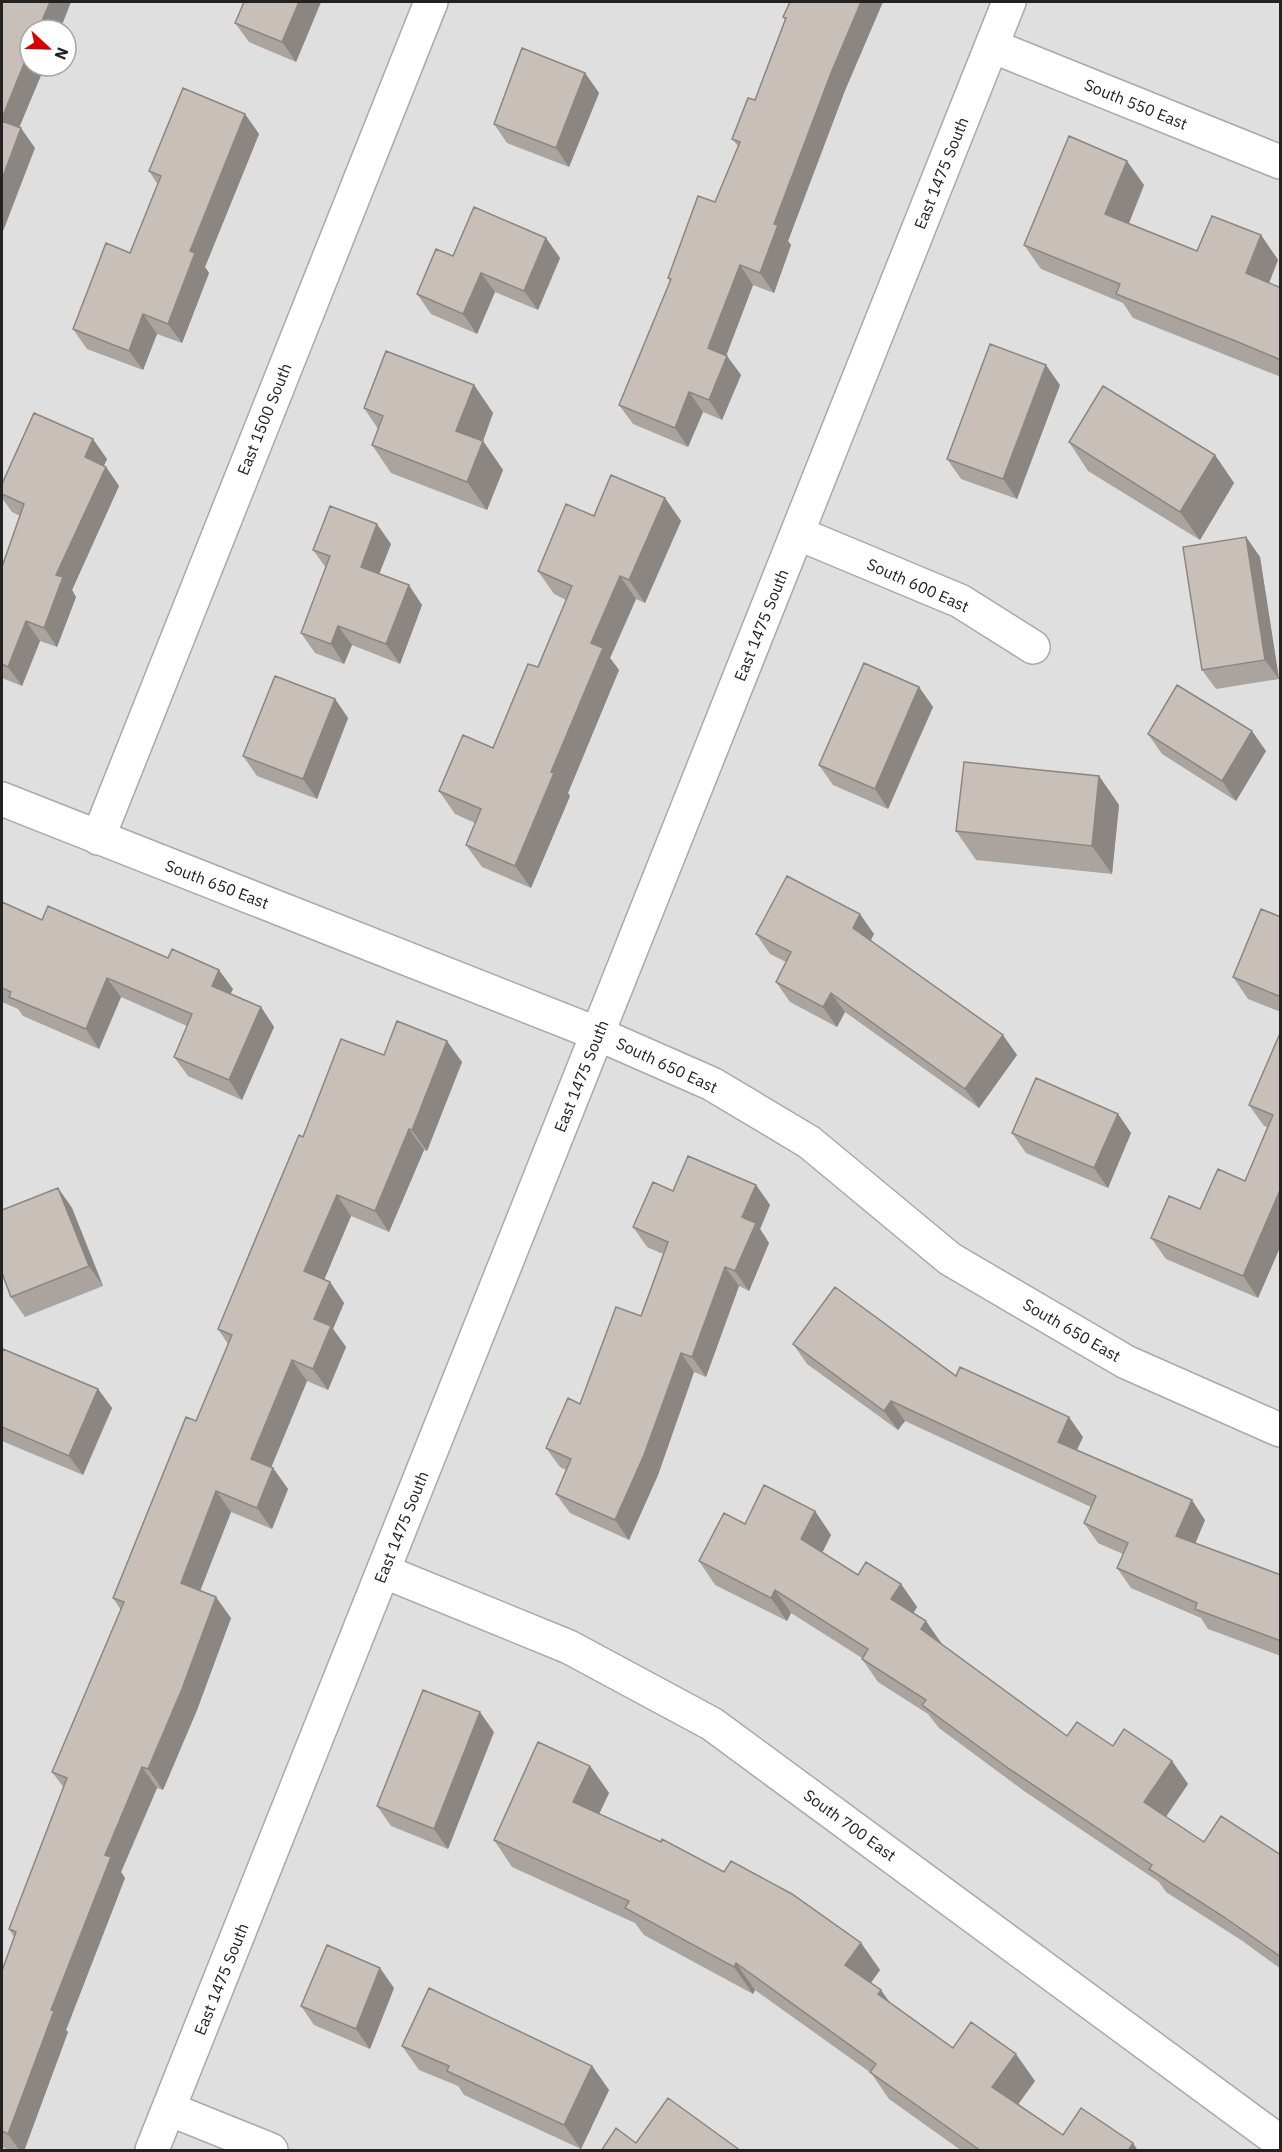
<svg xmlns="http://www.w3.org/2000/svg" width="1282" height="2152" font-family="'IBM Plex Sans',sans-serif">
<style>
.residential{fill:#e0dfdf;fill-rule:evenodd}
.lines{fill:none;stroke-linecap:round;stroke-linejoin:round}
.street-casing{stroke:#a9a9a9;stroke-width:36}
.street{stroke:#fff;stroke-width:33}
.wall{fill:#aba49e}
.shaded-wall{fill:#8b8681}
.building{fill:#c7bfb8;stroke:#8b8681;stroke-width:1.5}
.labels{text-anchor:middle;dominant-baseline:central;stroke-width:6;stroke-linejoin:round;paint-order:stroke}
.street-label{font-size:16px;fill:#222;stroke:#fff}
</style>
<rect width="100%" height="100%" fill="#f2efe9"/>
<path class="residential" d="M2 2H1280V2150H2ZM30 30H66V66H30Z"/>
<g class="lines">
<defs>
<path id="street" d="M992 46 1280 162
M797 533 960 601 1033 647
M2 799 598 1034 712 1084 809 1142 950 1259 1126 1362 1280 1430
M98 838 431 2
M383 1571 569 1647 712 1724 1280 2142
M169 2109 271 2150
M152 2150 1009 2"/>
</defs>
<use href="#street" class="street-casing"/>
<use href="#street" class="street"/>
</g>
<path class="wall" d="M321 2 296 62 249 42 235 23Z
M790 2 844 93 788 241 791 245 774 293 753 285 726 355 741 375 722 420 703 412 688 447 633 424 619 405 670 282 668 278 715 202 738 146 732 139 755 100 785 20 783 17Z
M585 73 599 93 569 167 507 143 494 124Z
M245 114 259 134 205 267 209 273 182 343 157 334 143 370 87 349 73 329 130 253 158 185 149 171Z
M1144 185 1129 223 1197 251 1261 235 1278 260 1269 283 1281 288V377L1133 318 1123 303 1041 269 1024 245Z
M546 238 560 258 538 310 495 292 477 334 431 314 417 294 453 256Z
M474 385 493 413 483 441 503 470 487 510 391 473 372 445 378 429 364 408Z
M1060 385 1017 499 961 479 947 459Z
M1069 442 1215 455 1234 483 1200 540 1088 471Z
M107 459 104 466 106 467 119 486 72 590 76 597 57 647 40 641 22 686 2 678V567L20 516 12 512 2 498V484Z
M665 498 681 521 645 603 636 599 610 658 619 670 568 793 570 796 531 888 482 867 466 845 475 823 455 814 439 791 493 748 538 667 566 600 554 594 538 571 594 516Z
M1246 537 1260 557 1279 679 1216 689 1202 670Z
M391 544 379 574 422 605 400 664 352 645 344 664 315 653 301 633 326 568 313 550Z
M919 687 933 707 888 809 833 785 819 765Z
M335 699 348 718 317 799 257 776 243 756Z
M1148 734 1266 751 1236 801 1162 754Z
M1099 776 1119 805 1112 874 976 860 956 831Z
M2 902 42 920 233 989 230 994 261 1007 274 1027 242 1100 188 1076 174 1057 187 1026 121 997 99 1049 23 1016 18 1009 2 1002Z
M1281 917V1012L1248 999 1233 977Z
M756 934H874L871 940 1017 1055 979 1108 845 1012 837 1027 790 1002 776 982 786 962 770 954Z
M1281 1031V1245L1258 1298 1166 1259 1151 1238 1200 1209 1245 1181 1267 1127 1264 1126 1249 1105Z
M384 1055 462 1062 427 1151 424 1150 389 1232 351 1216 324 1280 330 1282 344 1303 333 1329 346 1347 328 1390 307 1381 271 1467 273 1468 288 1489 272 1529 231 1512 200 1591 231 1618 197 1710 163 1790 157 1788 121 1872 125 1878 66 2030 68 2032 24 2151H11L2 2147V1971L14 1937 9 1929 64 1788 52 1772 121 1610 113 1598 196 1421 228 1344 218 1329 303 1137Z
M1118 1114 1131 1133 1108 1188 1026 1153 1012 1133Z
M756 1185 770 1205 760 1229 769 1243 749 1291 739 1286 706 1377 694 1372 658 1475 629 1540 570 1513 556 1494 566 1470 560 1467 546 1448 580 1404 641 1316 663 1254 647 1247 633 1227 673 1191Z
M58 1188 72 1208 103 1286 25 1317 11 1297Z
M793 1344 956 1376 1083 1437 1077 1450 1205 1520 1195 1544 1281 1575V1656L1208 1629 1201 1618 1131 1588 1117 1568 1123 1554 1098 1543 1084 1523 1091 1507 905 1421 898 1430 807 1364Z
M2 1353 98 1389 112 1408 83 1475 2 1441Z
M815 1511 831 1535 822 1553 858 1575 901 1584 917 1607 913 1613 942 1644V1645L1067 1736 1113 1746 1172 1761 1188 1784 1166 1817 1204 1842 1281 1855V1969L1241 1940 1166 1892 1159 1882 1024 1791 939 1728 928 1714 878 1682 862 1659V1658L791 1613 787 1621 715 1585 699 1561 745 1524Z
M494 1732 448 1849 391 1826 377 1806Z
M590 1766 609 1793 599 1814 724 1872 861 1943 880 1970 871 1983 890 2003 953 2048 1035 2081 1018 2104 1063 2135 1133 2143 1138 2151H962L889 2099 871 2073 755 1990 753 1994 644 1935 635 1923 512 1867 494 1840Z
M394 1988 370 2049 314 2025 301 2006Z
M402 2046 592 2066 609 2090 581 2149 464 2095 458 2086 419 2070Z"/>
<path class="shaded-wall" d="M50 2H71L60 30H38Z
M299 2H321L296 62 282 42Z
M861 2H883L844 93 788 241 791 245 774 293 760 273 774 224 831 73Z
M30 49V66H45L14 140 2 122V118Z
M585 73 599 93 569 167 556 148Z
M245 114 259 134 205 267 209 273 182 343 168 324 190 251Z
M21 128 35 148 2 234V179Z
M1127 161 1144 185 1123 238 1105 214Z
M1261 235 1278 260 1263 298 1246 273Z
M546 238 560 258 538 310 524 291Z
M740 265 753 285 722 367 708 348Z
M481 273 495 292 477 334 463 314Z
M143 314 157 334 143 370 129 351Z
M727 356 741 375 722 420 709 400Z
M1046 365 1060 385 1017 499 1003 479Z
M474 385 493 413 483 441 503 470 487 510 467 482 456 431Z
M689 392 703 412 688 447 675 428Z
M93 439 107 459 98 477 85 457Z
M1215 455 1234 483 1200 540 1180 512Z
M106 467 119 486 72 590 76 597 57 647 44 628 56 575Z
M665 498 681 521 645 603 629 580Z
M377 524 391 544 374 587 361 567Z
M1246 537 1260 557 1279 679 1265 660Z
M620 576 636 599 610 658 619 670 568 793 570 796 531 888 515 866 591 643Z
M409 585 422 605 400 664 386 644Z
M26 621 40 641 22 686 8 667Z
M338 626 352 645 344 664 331 644Z
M919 687 933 707 888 809 875 789Z
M335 699 348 718 317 799 303 779Z
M1252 731 1266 751 1236 801 1222 781Z
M1099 776 1119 805 1112 874 1092 846Z
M860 914 874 934 867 947 853 928Z
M219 970 233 989 225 1005 212 986Z
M107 978 121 997 99 1049 86 1029Z
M831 993 845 1012 837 1027 823 1007Z
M261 1007 274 1027 242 1100 229 1080Z
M1003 1035 1017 1055 979 1108 965 1089Z
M447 1041 462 1062 427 1151 412 1130Z
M1118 1114 1131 1133 1108 1188 1094 1168Z
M409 1129 424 1150 389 1232 375 1211Z
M756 1185 770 1205 760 1229 769 1243 749 1291 735 1271 742 1217Z
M58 1188 72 1208 103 1286 89 1266Z
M1281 1188V1245L1258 1298 1243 1276Z
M337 1195 351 1216 319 1292 304 1271Z
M725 1267 739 1286 706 1377 692 1357Z
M330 1282 344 1303 333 1329 346 1347 328 1390 313 1369 314 1319Z
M681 1353 694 1372 658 1475 629 1540 615 1520Z
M292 1360 307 1381 266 1480 251 1459Z
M98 1389 112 1408 83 1475 69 1456Z
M891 1401 905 1421 898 1430 884 1411Z
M1069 1417 1083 1437 1071 1462 1058 1442Z
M273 1468 288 1489 272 1529 257 1508Z
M216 1491 231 1512 195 1604 181 1583Z
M1192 1500 1205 1520 1190 1556 1176 1536Z
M815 1511 831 1535 817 1563 801 1539Z
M901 1584 917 1607 908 1622 891 1599Z
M775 1590 791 1613 787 1621 771 1598Z
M216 1597 231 1618 197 1710 163 1790 148 1769Z
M926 1621 942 1644 937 1653 921 1629Z
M480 1712 494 1732 448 1849 434 1829Z
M1172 1761 1188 1784 1160 1825 1144 1802Z
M590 1766 609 1793 592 1829 573 1802Z
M142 1767 157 1788 121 1872 125 1878 66 2030 68 2032 24 2151H20L8 2134 105 1855Z
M861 1943 880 1970 864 1992 845 1965Z
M736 1963 755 1990 753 1994 734 1967Z
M380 1968 394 1988 370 2049 356 2029Z
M881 1990 900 2017 878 1994Z
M1016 2054 1035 2081 1011 2114 992 2087Z
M592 2066 609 2090 581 2149 564 2125Z
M1133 2143 1138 2151H1128Z"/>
<path class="building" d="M2 2H50L38 30H30V49L2 118Z
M244 2H299L282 42 235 23Z
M790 2H861L831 73 774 224 778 225 760 273 740 265 708 348 727 356 709 400 689 392 675 428 619 405 671 279 668 278 698 196 715 202 740 142 732 139 748 98 755 100 786 18 783 17Z
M522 48 585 73 556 148 494 124Z
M183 88 245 114 190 251 195 253 168 324 143 314 129 351 73 329 106 243 130 253 161 176 149 171Z
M2 121 21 128 2 179Z
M1069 136 1127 161 1105 214 1197 251 1212 216 1261 235 1246 273 1281 288V360L1238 342 1116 294 1120 284 1024 245Z
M474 207 546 238 524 291 481 273 463 314 417 294 436 249 453 256Z
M990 344 1046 365 1003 479 947 459Z
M386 351 474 385 456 431 483 441 467 482 372 445 383 416 364 408Z
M1103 386 1215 455 1180 512 1069 442Z
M34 413 93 439 85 457 106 467 56 575 63 577 44 628 26 621 8 667 2 664V567L24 504 2 494V484Z
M611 475 665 498 629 580 620 576 591 643 603 648 551 772 554 773 515 866 466 845 481 809 439 791 463 735 493 748 528 664 538 667 572 586 538 571 566 504 594 516Z
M330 506 377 524 361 567 409 585 386 644 338 626 331 644 301 633 330 556 313 550Z
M1246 537 1265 660 1202 670 1183 547Z
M864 663 919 687 875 789 819 765Z
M275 676 335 699 303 779 243 756Z
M1177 685 1252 731 1222 781 1148 734Z
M964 762 1099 776 1092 846 956 831Z
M787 876 860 914 853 928 1003 1035 965 1089 831 993 823 1007 776 982 791 952 756 934Z
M2 902 42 920 48 906 168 958 172 949 219 970 212 986 261 1007 229 1080 174 1057 192 1014 107 978 86 1029 9 997 11 992 2 988Z
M1261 909 1281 917V997L1233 977Z
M397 1021 447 1041 412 1130 409 1129 375 1211 337 1195 304 1271 330 1282 314 1319 331 1326 313 1369 292 1360 251 1459 273 1468 257 1508 216 1491 181 1583 216 1597 182 1689 148 1769 142 1767 105 1855 111 1857 51 2010 54 2011 8 2134 2 2131V1971L16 1932 9 1929 67 1778 52 1772 124 1602 113 1598 186 1417 196 1421 232 1335 218 1329 299 1135 303 1137 341 1039 384 1055Z
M1281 1031V1188L1243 1276 1151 1238 1169 1196 1200 1209 1218 1169 1245 1181 1273 1115 1249 1105Z
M1036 1078 1118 1114 1094 1168 1012 1133Z
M688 1156 756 1185 742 1217 756 1223 735 1271 725 1267 692 1357 681 1353 644 1455 615 1520 556 1494 571 1459 546 1448 568 1398 580 1404 616 1307 641 1316 668 1242 633 1227 653 1182 673 1191Z
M58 1188 89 1266 11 1297 2 1273V1210Z
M835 1287 956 1376 960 1367 1069 1417 1058 1442 1192 1500 1176 1536 1281 1575V1641L1195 1609 1197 1603 1117 1568 1128 1543 1084 1523 1096 1496 891 1401 884 1411 793 1344Z
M3 1349 98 1389 69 1456 2 1427V1353Z
M764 1485 815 1511 801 1539 858 1575 866 1562 901 1584 891 1599 926 1621 921 1629 1067 1736 1077 1722 1113 1746 1124 1729 1172 1761 1144 1802 1204 1842 1221 1816 1281 1855V1957L1224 1917 1149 1869 1152 1865 1008 1768 922 1705 926 1700 862 1659 868 1649 775 1590 771 1598 699 1561 724 1513 745 1524Z
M423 1690 480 1712 434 1829 377 1806Z
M538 1742 590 1766 573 1802 661 1842 662 1839 724 1872 731 1861 792 1894 861 1943 845 1965 881 1990 878 1994 953 2048 971 2022 1016 2054 992 2087 1063 2135 1081 2108 1133 2143 1128 2151H981L870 2072 876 2064 736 1963 734 1967 625 1908 629 1901 494 1840Z
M327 1945 380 1968 356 2029 301 2006Z
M429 1988 592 2066 564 2125 447 2071 449 2066 402 2046Z
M668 2098 741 2151H601L616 2128 636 2143Z"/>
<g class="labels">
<g class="street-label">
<text transform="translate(1136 104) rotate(22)">South 550 East</text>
<text transform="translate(941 173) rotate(-68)">East 1475 South</text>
<text transform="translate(264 419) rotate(-68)">East 1500 South</text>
<text transform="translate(918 585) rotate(24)">South 600 East</text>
<text transform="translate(761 625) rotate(-68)">East 1475 South</text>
<text transform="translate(217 884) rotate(21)">South 650 East</text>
<text transform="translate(667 1065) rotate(25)">South 650 East</text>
<text transform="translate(581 1076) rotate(-68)">East 1475 South</text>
<text transform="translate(1072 1330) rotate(30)">South 650 East</text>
<text transform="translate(401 1527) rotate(-68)">East 1475 South</text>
<text transform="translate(850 1825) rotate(36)">South 700 East</text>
<text transform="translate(221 1979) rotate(-68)">East 1475 South</text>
</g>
</g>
<rect width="1282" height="2152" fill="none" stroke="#222222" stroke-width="6"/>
<g transform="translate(48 48) rotate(112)"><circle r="28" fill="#ffffff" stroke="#a7a7a7" stroke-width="1.5"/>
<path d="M0-4.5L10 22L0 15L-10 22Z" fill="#d40000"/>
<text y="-9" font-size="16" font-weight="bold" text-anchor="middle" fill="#222222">N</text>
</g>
</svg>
